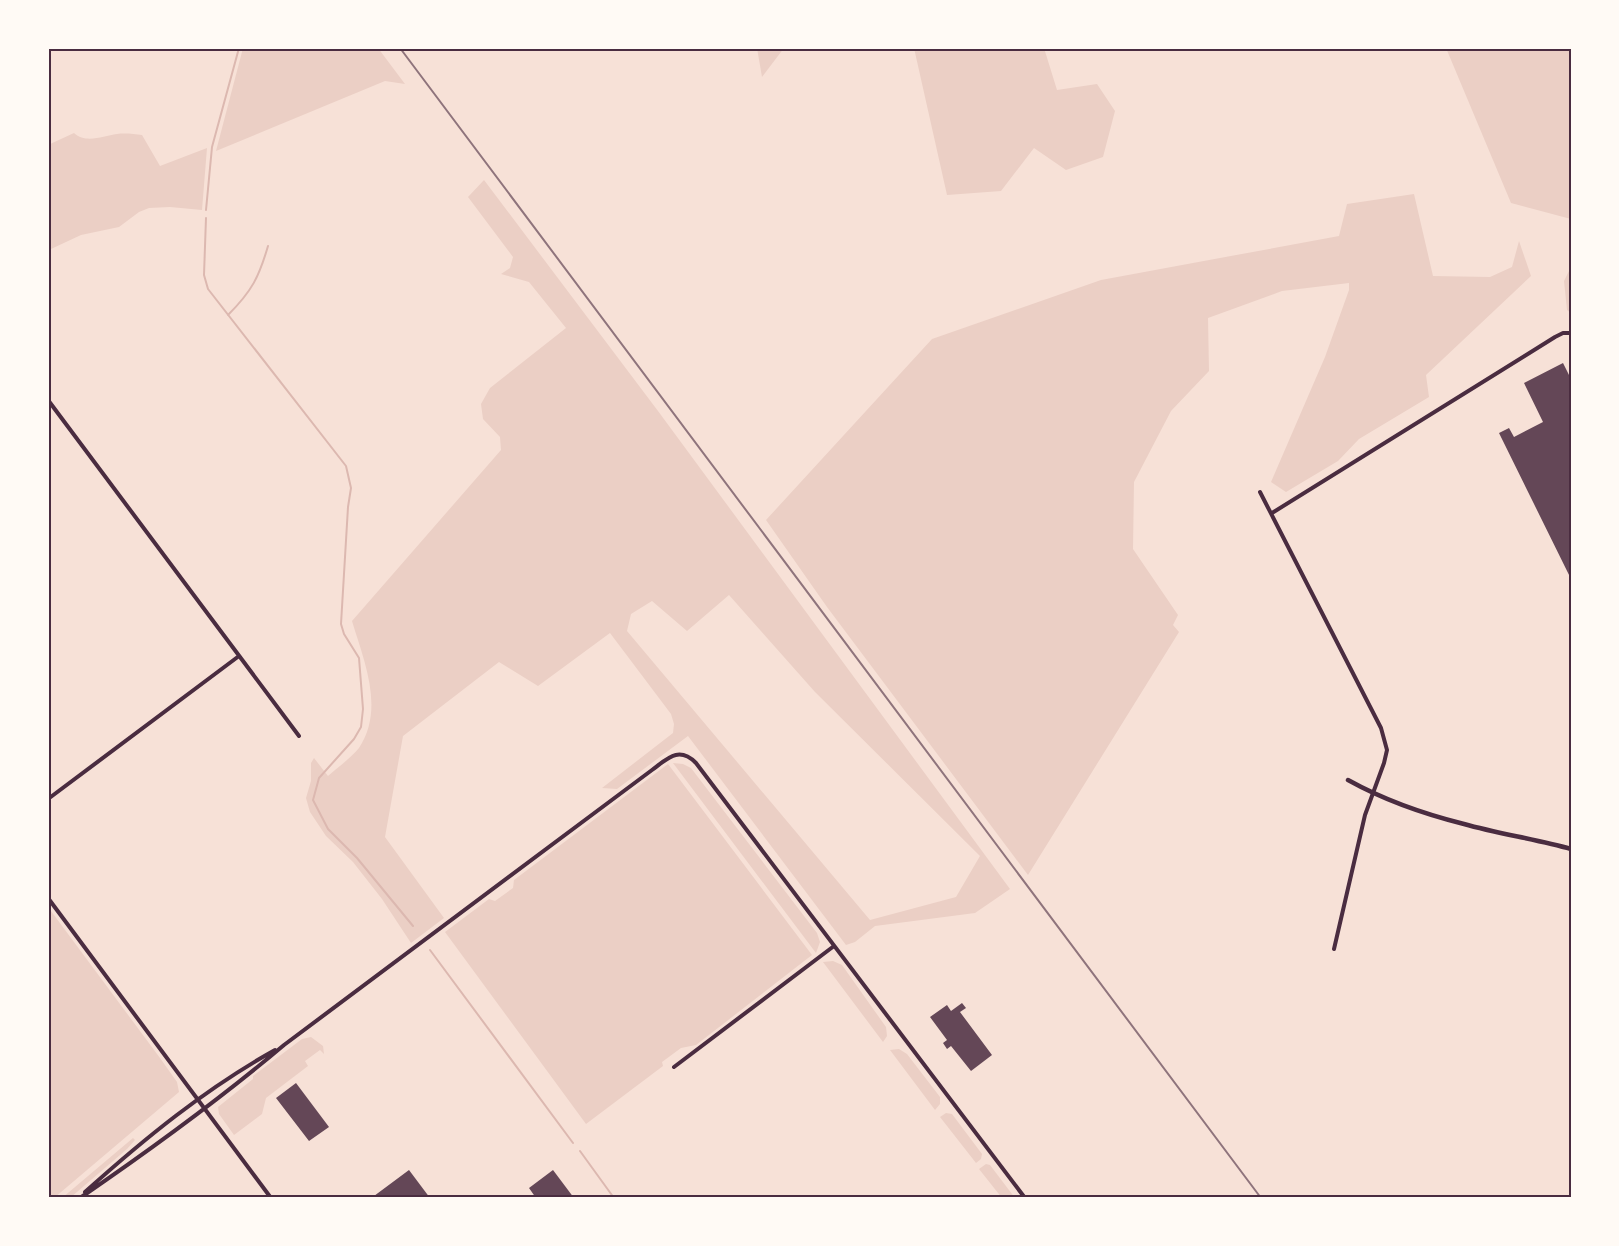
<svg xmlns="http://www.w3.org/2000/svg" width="1619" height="1246" font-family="'Source Sans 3',sans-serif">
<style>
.green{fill:#ebcfc5;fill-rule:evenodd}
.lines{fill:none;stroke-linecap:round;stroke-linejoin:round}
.stream{stroke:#dcb8b0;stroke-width:2}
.building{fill:#644757}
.minor{stroke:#4a2c40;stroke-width:4}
.tertiary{stroke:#4a2c40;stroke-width:4.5}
.rail{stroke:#8f747c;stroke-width:2}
.neatline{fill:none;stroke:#4a2c40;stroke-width:2}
</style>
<rect width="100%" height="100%" fill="#f7e1d7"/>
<path class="green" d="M243 48H378L405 84 385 81 216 151Z
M757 48H784L762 77Z
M914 48H1044L1057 90 1097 84 1115 111 1103 157 1066 170 1034 148 1001 191 947 195Z
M1446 48H1571V219L1511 203Z
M74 133C86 144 103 136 117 134 125 133 134 134 142 135L160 166 207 148 202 210 170 207 149 208 139 212 119 227 81 235 51 249 48 245V145Z
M484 180 658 411 1010 889 975 913 875 926 855 942 846 945 688 736 617 789 602 788 673 733 674 724 671 714 610 633 538 686 499 662 403 736 385 837 444 918 411 943 382 899 353 862 326 836 310 812 306 798 311 781V763L314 758 328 776C337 768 351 758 359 748 385 709 364 661 352 621L501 450 500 437 483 419 481 404 490 388 566 328 529 282 501 274 510 268 513 257 468 197ZM729 595 815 692 980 856 956 897 870 920 627 631 631 614 652 601 687 631Z
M1414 194 1433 276 1490 277 1512 267 1519 241 1531 276 1426 375 1429 397 1359 439 1338 461 1286 492 1271 482 1325 357 1349 290V283L1282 291 1208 318 1209 371 1171 411 1134 482 1133 549 1178 615 1173 625 1179 632 1028 875 827 607 766 520 932 339 1101 280 1339 236 1347 204Z
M1571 267V313L1567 310 1564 281Z
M673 763 683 764 691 768 817 933 820 942 816 953Z
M668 764 812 955 696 1045 681 1048 662 1062 663 1066 586 1124 445 932 489 899 495 901 513 888 514 880Z
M48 907 160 1058 177 1082 179 1092 54 1198H48Z
M833 961 842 965 886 1027 887 1036 883 1042 823 962Z
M311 1037 323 1046 324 1054 320 1050 305 1061 308 1066 266 1098 262 1114 234 1135 219 1114 218 1107 253 1079V1076L302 1039Z
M899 1049 907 1054 940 1097V1104L935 1110 890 1050Z
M946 1113 952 1114 982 1154 981 1159 976 1163 940 1117Z
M133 1138 135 1140 127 1149 70 1198H62Z
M986 1164 990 1165 1015 1198H1002L979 1169Z"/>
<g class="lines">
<path class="stream" d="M206 210 212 147 239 48
M206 218 204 275 208 289 346 466 351 488 348 507 341 624 344 634 359 658 363 709 361 727 354 739 319 778 313 800 328 829 357 858 413 926
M228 315C252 291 259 277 268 246
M430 950 573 1143
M580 1151 614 1198"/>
</g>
<path class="building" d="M1563 363 1571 379V579L1499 433 1509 428 1514 437 1543 422 1524 383Z
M962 1003 966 1008 960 1012 992 1055 971 1071 951 1046 947 1049 943 1043 947 1040 930 1017 947 1005 951 1011Z
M296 1083 329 1127 309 1141 276 1098Z
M409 1170 430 1198H376L374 1196Z
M553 1170 574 1198H536L529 1188Z"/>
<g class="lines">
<path class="minor" d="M48 400 299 736
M1260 492 1381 728 1387 750 1384 763 1365 815 1334 949
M1272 513 1555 337 1563 333H1571
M48 799 239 656
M48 898 271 1198
M674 1067 834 946
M85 1192C144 1139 205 1089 275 1050
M80 1198C150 1150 219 1100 284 1045L652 770C668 758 679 746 696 763L1025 1198"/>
<path class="tertiary" d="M1348 780C1384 800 1424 814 1464 824 1499 834 1536 839 1571 849"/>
<path class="rail" d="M400 48 1261 1198"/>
</g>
<rect width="1619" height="1246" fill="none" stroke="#fffaf5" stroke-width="99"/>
<rect x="50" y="50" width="1520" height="1146" class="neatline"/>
</svg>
